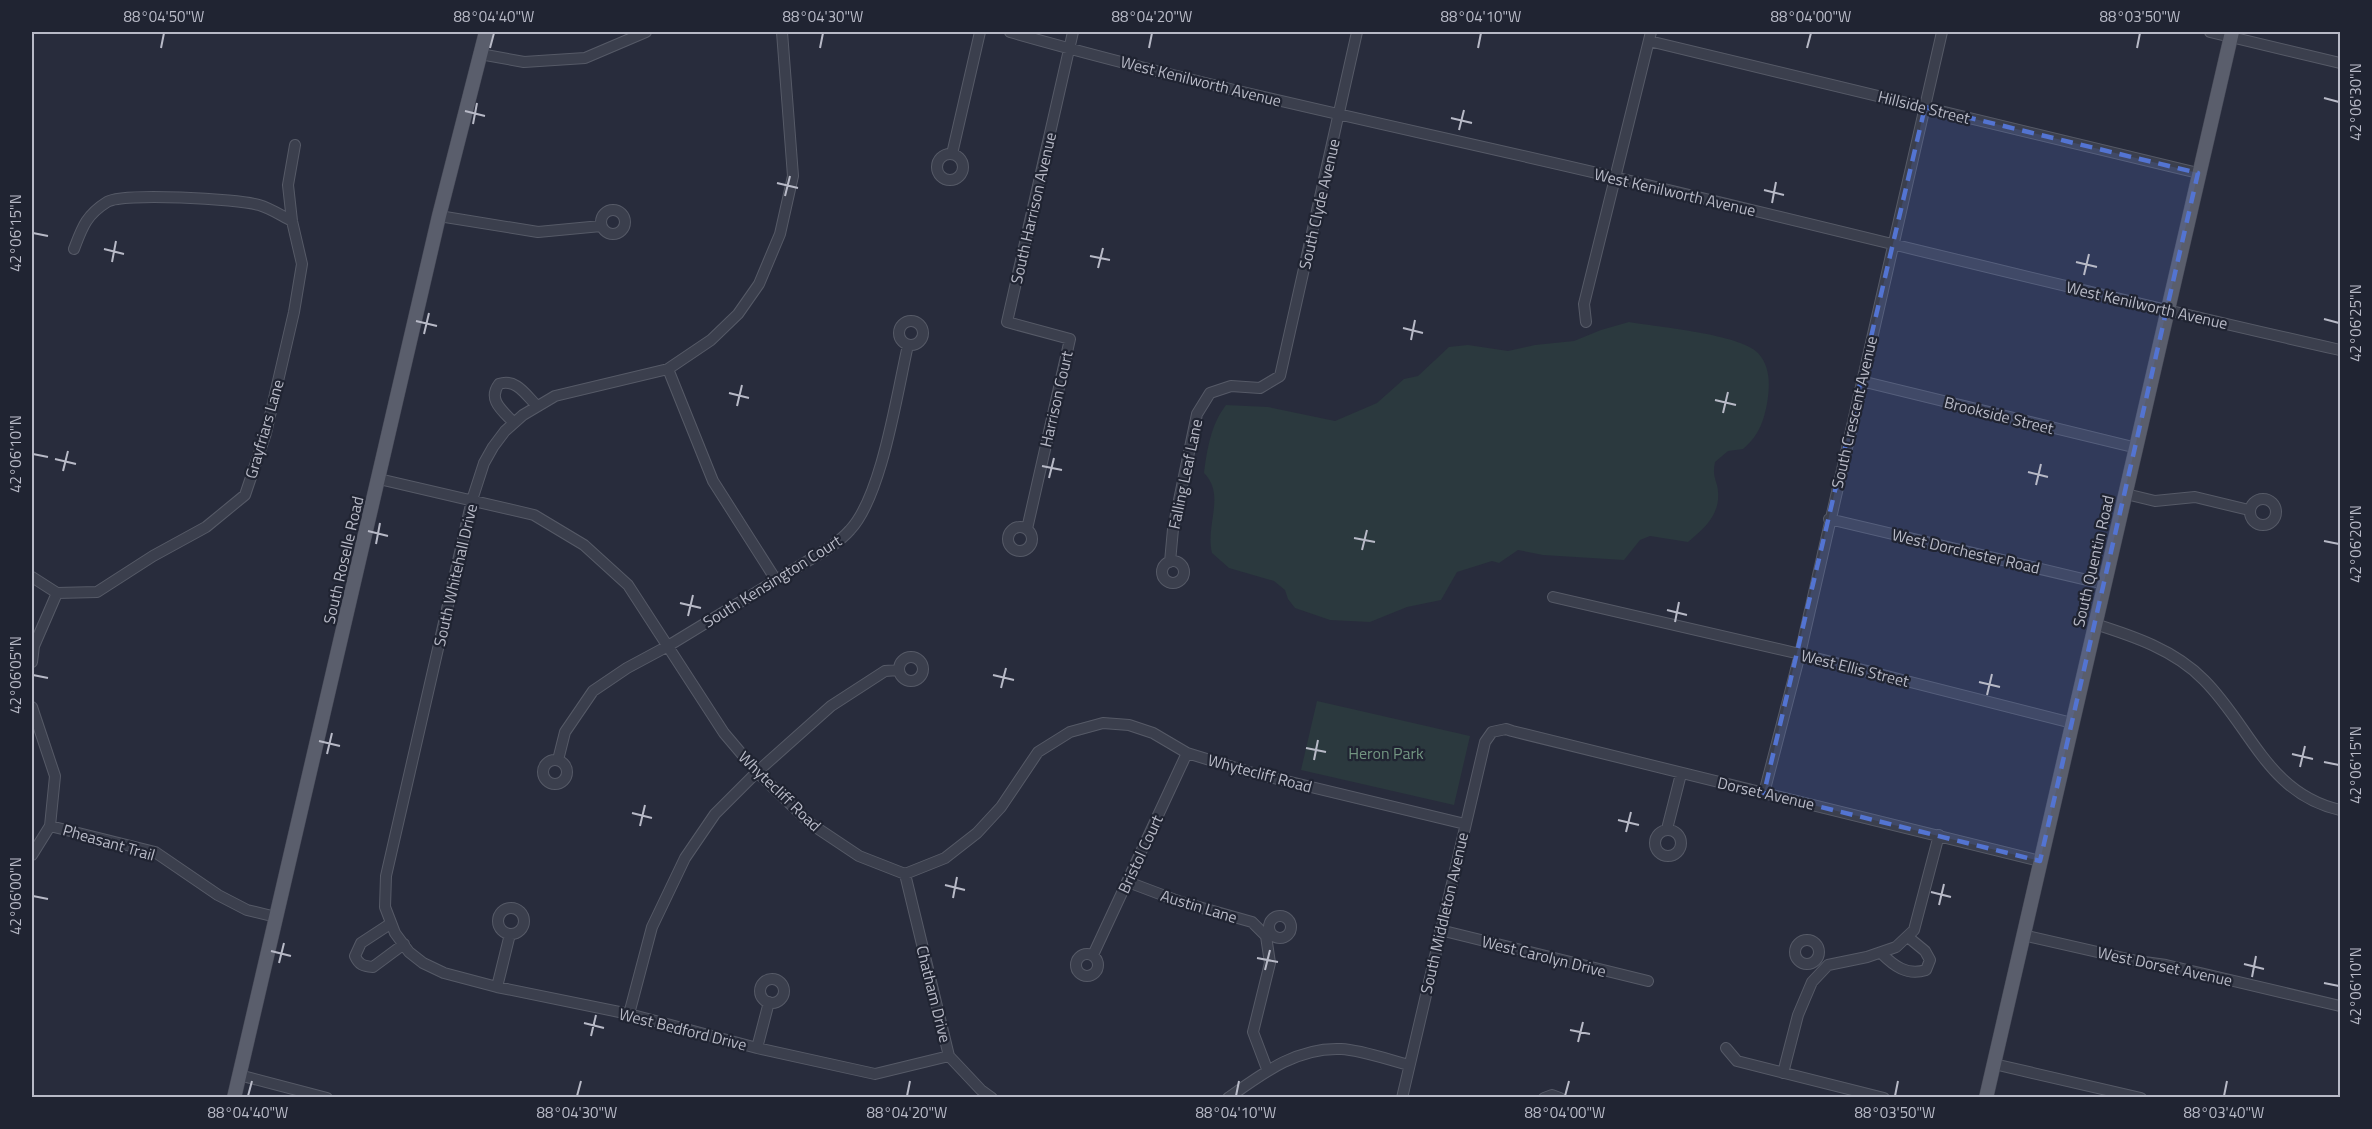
<svg xmlns="http://www.w3.org/2000/svg" width="2372" height="1129" font-family="'Titillium Web',sans-serif">
<style>
.green{fill:#2b393e}
.lines{fill:none;stroke-linecap:round;stroke-linejoin:round}
.minor-casing{stroke:#565a67;stroke-width:12}
.major-casing{stroke:#454856;stroke-width:15}
.minor{stroke:#3b3f4d;stroke-width:10}
.major{stroke:#5a5e6c;stroke-width:14}
.marked{fill:#5374d2;fill-opacity:0.2;stroke:#5374d2;stroke-width:4.5;stroke-dasharray:12 8;stroke-linejoin:round}
.ticks{fill:none;stroke:#b8bac7;stroke-width:2}
.labels{text-anchor:middle;dominant-baseline:central;stroke-width:4.5;stroke-linejoin:round;paint-order:stroke}
.street-label{font-size:16px;fill:#b8bac7;stroke:#202432}
.park-label{font-size:16px;fill:#729581;stroke:#202432}
.neatline{fill:none;stroke:#b8bac7;stroke-width:2}
.ticks-label{font-size:15px;text-anchor:middle;fill:#b8bac7}
</style>
<rect width="100%" height="100%" fill="#282c3c"/>
<path class="green" d="M1629 322C1657 327 1740 334 1758 353 1769 365 1770 381 1768 397 1765 418 1760 435 1743 449L1728 451 1715 462C1713 473 1714 475 1717 485 1723 512 1706 527 1688 542L1650 536 1640 540 1624 560 1543 555 1518 550 1499 563 1492 561 1457 572 1441 600 1407 607 1370 622 1330 620 1295 608 1288 599 1285 590 1274 581 1229 568 1212 553C1205 525 1226 495 1204 473 1207 450 1211 424 1226 405L1268 407 1335 421 1377 403 1404 379 1418 376 1449 347 1468 345 1508 351 1535 345 1574 341 1601 330Z
M1317 701 1470 736 1454 805 1301 770Z"/>
<g class="lines">
<defs>
<path id="minor" d="M782 32 793 176 780 234 759 284 738 314 711 340 668 369 555 396 523 415 505 431 493 447 484 463 472 500 386 876 385 907 395 933 409 952 423 963 444 973 497 987 629 1014 757 1048 875 1074 949 1056
M1010 32C1210 89 1415 130 1618 178 1859 235 2099 296 2340 350
M2210 32 2340 63
M1649 41 2198 173
M480 54 524 62 585 58 646 32
M937 167a13 13 0 1 1 26 0a13 13 0 1 1-26 0Z
M952 154 980 32
M601 222a12 12 0 1 1 24 0a12 12 0 1 1-24 0Z
M439 216 538 232 601 226
M74 249C82 228 86 215 107 202 122 192 238 199 259 205 270 208 282 216 292 221
M899 333a12 12 0 1 1 24 0a12 12 0 1 1-24 0Z
M1586 322 1584 304 1651 32
M668 369 713 481 776 580
M1861 381 2137 448
M514 423C503 411 487 400 499 384 516 378 526 395 537 406
M379 479 534 515 584 545 628 585 724 733 757 772 811 824 859 856 905 874 945 858 977 833 1001 807 1038 752 1070 732 1103 723 1129 725 1153 733 1187 753 1249 772 1465 824
M2126 494 2155 501 2195 497 2249 510
M2250 512a13 13 0 1 1 26 0a13 13 0 1 1-26 0Z
M1829 519 2104 584
M1008 539a12 12 0 1 1 24 0a12 12 0 1 1-24 0Z
M1027 529 1070 339 1007 322 1073 32
M1162 572a11 11 0 1 1 22 0a11 11 0 1 1-22 0Z
M1170 562 1173 529 1197 414 1210 393 1231 386 1260 388 1280 376 1357 32
M32 577 57 593
M57 593 97 592 153 556 206 527 245 495 266 433 294 312 302 264 292 221 288 185 295 145
M1553 597 1800 654 2072 723
M2095 624C2133 636 2175 650 2204 680 2251 727 2268 794 2340 810
M899 669a12 12 0 1 1 24 0a12 12 0 1 1-24 0Z
M32 662 34 646 57 593
M32 707 55 776 50 826 32 855
M543 772a12 12 0 1 1 24 0a12 12 0 1 1-24 0Z
M558 760 565 732 593 691 627 668 668 646 829 548C836 543 844 537 850 530 882 496 897 393 908 345
M1764 793 1800 654 1942 32
M50 826 155 852 218 895 247 910 276 917
M1667 829 1681 774
M1655 843a13 13 0 1 1 26 0a13 13 0 1 1-26 0Z
M905 874 949 1056 981 1090 992 1098
M1128 882 1181 902 1252 922 1266 936 1270 963 1253 1032 1267 1069
M498 921a13 13 0 1 1 26 0a13 13 0 1 1-26 0Z
M1269 927a11 11 0 1 1 22 0a11 11 0 1 1-22 0Z
M390 924 361 943 355 956C359 965 363 966 373 967L404 944
M1440 930 1648 981
M2023 935 2137 961 2166 965 2340 1006
M1795 952a12 12 0 1 1 24 0a12 12 0 1 1-24 0Z
M1881 953C1894 966 1907 976 1926 970L1930 960 1925 951 1908 937
M1076 965a11 11 0 1 1 22 0a11 11 0 1 1-22 0Z
M1093 955 1187 753
M760 991a12 12 0 1 1 24 0a12 12 0 1 1-24 0Z
M497 987 510 934
M629 1014 652 927 685 858 715 814 757 772 831 706 885 671 899 670
M757 1048 769 1002
M1726 1048 1737 1061 1884 1098
M1994 1064 2141 1098
M1783 1073 1798 1015 1812 982 1828 965 1867 957 1896 947 1914 930 1939 835
M239 1075 327 1098
M1228 1098C1263 1073 1297 1047 1341 1049 1362 1050 1389 1060 1409 1065
M1402 1098 1485 742 1492 732 1506 729 1512 731 2040 861
M1544 1098 1552 1095 1560 1098"/>
<path id="major" d="M234 1098 439 216 486 32
M1986 1098 2232 32"/>
</defs>
<use href="#minor" class="minor-casing"/>
<use href="#major" class="major-casing"/>
<use href="#minor" class="minor"/>
<use href="#major" class="major"/>
</g>
<path class="marked" d="M1925 107 2198 173 2040 861 1764 793Z"/>
<path class="ticks" d="M161 48 164 33M490 48 494 33M820 48 823 33M1149 48 1152 33M1478 48 1481 33M1807 48 1811 33M2137 48 2140 33M2324 98 2339 102M465 111 485 116M1451 118 1472 123M473 124 477 103M1459 130 1464 110M777 183 798 188M1764 190 1784 195M785 196 790 176M1772 203 1776 182M33 233 48 236M104 249 124 254M1090 256 1110 260M112 262 116 241M2076 262 2097 267M1098 268 1103 248M2084 275 2089 254M2324 319 2339 323M416 321 437 326M1403 328 1423 333M424 334 429 313M1411 340 1415 320M729 393 749 398M1715 400 1736 405M737 406 742 385M1723 413 1728 392M33 454 48 457M55 459 76 464M1042 466 1062 470M63 471 68 451M2028 472 2048 477M1049 478 1054 458M2036 485 2041 464M368 531 388 536M1354 538 1375 542M2324 541 2339 544M376 544 380 523M1362 550 1367 530M680 603 701 608M1667 610 1687 615M688 616 693 595M1675 622 1679 602M33 675 48 678M993 675 1014 680M1979 682 2000 687M1001 688 1006 668M1987 695 1992 674M319 741 340 746M1306 748 1326 752M327 754 332 733M2292 754 2313 759M1314 760 1318 740M2324 762 2339 765M2300 767 2305 746M632 813 652 818M1618 820 1639 825M640 826 645 805M1626 832 1631 812M945 885 965 890M1931 892 1951 897M33 896 48 899M953 898 957 877M1939 905 1944 884M271 951 291 956M1257 958 1278 962M279 963 284 943M2244 964 2264 969M1265 970 1270 950M2252 977 2256 956M2324 983 2339 986M584 1023 604 1028M1570 1030 1590 1034M591 1036 596 1015M1578 1042 1583 1022M248 1096 252 1081M577 1096 581 1081M907 1096 910 1081M1236 1096 1239 1081M1565 1096 1569 1081M1895 1096 1898 1081M2224 1096 2227 1081"/>
<g class="labels">
<g class="street-label">
<text transform="translate(1201 81) rotate(14)">West Kenilworth Avenue</text>
<text transform="translate(1924 107) rotate(14)">Hillside Street</text>
<text transform="translate(1675 192) rotate(13)">West Kenilworth Avenue</text>
<text transform="translate(1319 204) rotate(-77)">South Clyde Avenue</text>
<text transform="translate(1033 208) rotate(-77)">South Harrison Avenue</text>
<text transform="translate(2147 305) rotate(13)">West Kenilworth Avenue</text>
<text transform="translate(1056 399) rotate(-77)">Harrison Court</text>
<text transform="translate(1854 412) rotate(-77)">South Crescent Avenue</text>
<text transform="translate(1999 415) rotate(14)">Brookside Street</text>
<text transform="translate(264 429) rotate(-74)">Grayfriars Lane</text>
<text transform="translate(1185 474) rotate(-78)">Falling Leaf Lane</text>
<text transform="translate(1966 551) rotate(13)">West Dorchester Road</text>
<text transform="translate(343 560) rotate(-77)">South Roselle Road</text>
<text transform="translate(2093 561) rotate(-77)">South Quentin Road</text>
<text transform="translate(455 575) rotate(-77)">South Whitehall Drive</text>
<text transform="translate(772 581) rotate(-32)">South Kensington Court</text>
<text transform="translate(1855 668) rotate(14)">West Ellis Street</text>
<text transform="translate(1260 773) rotate(15)">Whytecliff Road</text>
<text transform="translate(780 791) rotate(44)">Whytecliff Road</text>
<text transform="translate(1766 793) rotate(13)">Dorset Avenue</text>
<text transform="translate(109 842) rotate(16)">Pheasant Trail</text>
<text transform="translate(1140 854) rotate(-65)">Bristol Court</text>
<text transform="translate(1199 906) rotate(17)">Austin Lane</text>
<text transform="translate(1444 913) rotate(-77)">South Middleton Avenue</text>
<text transform="translate(1544 956) rotate(14)">West Carolyn Drive</text>
<text transform="translate(2165 966) rotate(12)">West Dorset Avenue</text>
<text transform="translate(934 994) rotate(76)">Chatham Drive</text>
<text transform="translate(683 1029) rotate(14)">West Bedford Drive</text>
</g>
<g class="park-label">
<text x="1386" y="753">Heron Park</text>
</g>
</g>
<rect width="2372" height="1129" fill="none" stroke="#202432" stroke-width="66"/>
<rect x="33" y="33" width="2306" height="1063" class="neatline"/>
<g class="ticks-label">
<text x="164" y="22">88°04'50"W</text>
<text x="494" y="22">88°04'40"W</text>
<text x="823" y="22">88°04'30"W</text>
<text x="1152" y="22">88°04'20"W</text>
<text x="1481" y="22">88°04'10"W</text>
<text x="1811" y="22">88°04'00"W</text>
<text x="2140" y="22">88°03'50"W</text>
<text transform="translate(2356 102) rotate(-90)" y="5">42°06'30"N</text>
<text transform="translate(16 233) rotate(-90)" y="5">42°06'15"N</text>
<text transform="translate(2356 323) rotate(-90)" y="5">42°06'25"N</text>
<text transform="translate(16 454) rotate(-90)" y="5">42°06'10"N</text>
<text transform="translate(2356 544) rotate(-90)" y="5">42°06'20"N</text>
<text transform="translate(16 675) rotate(-90)" y="5">42°06'05"N</text>
<text transform="translate(2356 765) rotate(-90)" y="5">42°06'15"N</text>
<text transform="translate(16 896) rotate(-90)" y="5">42°06'00"N</text>
<text transform="translate(2356 986) rotate(-90)" y="5">42°06'10"N</text>
<text x="248" y="1118">88°04'40"W</text>
<text x="577" y="1118">88°04'30"W</text>
<text x="907" y="1118">88°04'20"W</text>
<text x="1236" y="1118">88°04'10"W</text>
<text x="1565" y="1118">88°04'00"W</text>
<text x="1895" y="1118">88°03'50"W</text>
<text x="2224" y="1118">88°03'40"W</text>
</g>
</svg>
